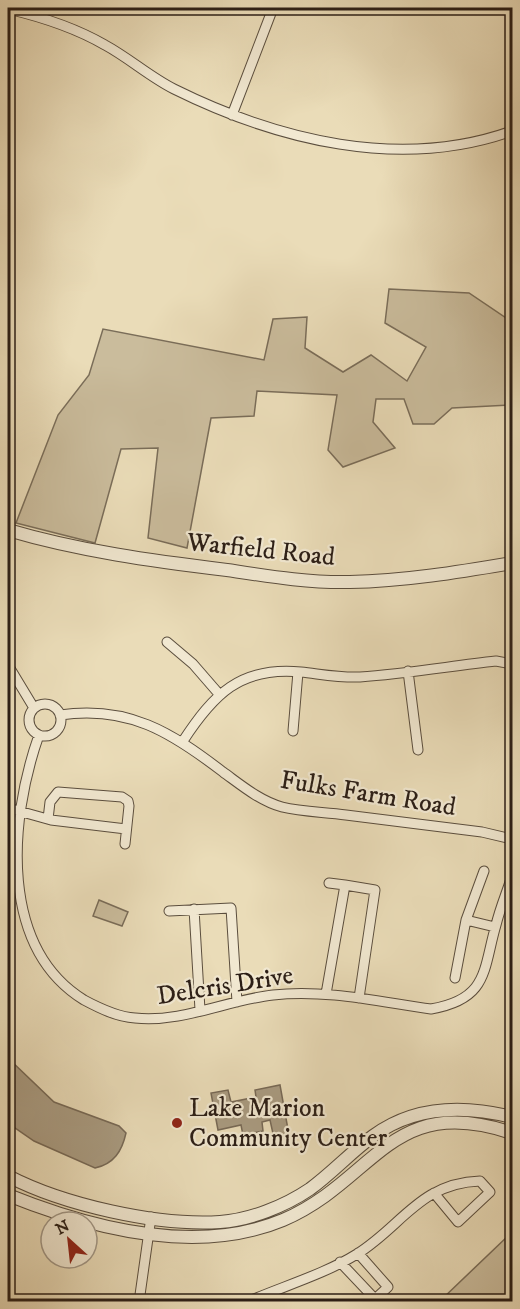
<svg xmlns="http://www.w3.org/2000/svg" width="520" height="1309" font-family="'IM FELL DW Pica',serif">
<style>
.green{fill:#cabc9c;stroke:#7a6d59;stroke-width:1.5}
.water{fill:#a99b81;stroke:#776956;stroke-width:1.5}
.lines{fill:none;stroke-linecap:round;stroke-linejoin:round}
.stream{stroke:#776956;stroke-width:3}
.minor-casing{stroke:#5b4e3e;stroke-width:11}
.tertiary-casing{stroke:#5b4e3e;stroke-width:14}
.minor{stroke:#f1e8d1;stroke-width:9}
.tertiary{stroke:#f1e8d1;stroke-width:12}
.poi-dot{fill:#8f2418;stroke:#f1e8d1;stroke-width:2}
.labels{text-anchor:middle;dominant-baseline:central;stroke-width:4.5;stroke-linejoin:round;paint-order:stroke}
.street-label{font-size:26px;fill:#2b1e16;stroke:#f1e8d1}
.poi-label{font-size:26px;fill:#2b1e16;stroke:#f1e8d1;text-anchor:start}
</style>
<rect width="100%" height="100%" fill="#eadcb8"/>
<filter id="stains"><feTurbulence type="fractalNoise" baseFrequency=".00333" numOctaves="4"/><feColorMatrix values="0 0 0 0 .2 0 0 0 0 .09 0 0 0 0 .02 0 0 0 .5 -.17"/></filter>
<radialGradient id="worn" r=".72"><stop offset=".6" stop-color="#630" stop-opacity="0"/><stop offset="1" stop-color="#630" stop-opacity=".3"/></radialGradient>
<path class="green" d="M389 289 469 293 512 322V405L452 408 434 424H413L404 399H376L373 422 395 448 343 467 328 450 337 395 257 391 254 416 211 418 187 548 148 538 158 448 121 449 95 543 16 523 58 415 89 375 103 329 264 360 273 319 307 317 305 348 343 372 371 355 407 381 426 347 385 323Z
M99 900 128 912 122 926 93 916Z
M512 1232V1301H440Z"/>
<path class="water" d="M8 1058 54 1102 119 1126 126 1133C122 1151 114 1164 95 1168L34 1141 8 1123Z
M280 1085 289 1135 274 1138 270 1120 262 1122 263 1131 243 1135 241 1125 218 1130 211 1093 228 1090 231 1102 256 1097 255 1090Z"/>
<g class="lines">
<path class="stream" d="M8 717 12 718"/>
<defs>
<path id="minor" d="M8 9C42 17 74 27 105 45 129 58 150 77 174 89 277 140 400 171 512 131
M232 115 273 8
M167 642 193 664 219 694
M8 665 34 708
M408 671 418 750
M29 720a16 16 0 1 1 32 0a16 16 0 1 1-32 0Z
M60 715C128 705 171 732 223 772 241 785 260 801 282 807 302 812 325 812 346 815 391 821 436 826 482 832L512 839
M293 731 298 672
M39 735C8 823 0 948 84 1000 99 1008 117 1017 135 1018 182 1023 227 1000 273 995 326 989 380 1002 431 1009 489 999 483 969 496 925 500 908 507 892 512 876
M183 741C213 695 240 666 301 672 320 674 340 678 360 677 405 674 451 666 496 661L512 664
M8 808 51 820 126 829
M48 819 50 802 58 792 122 797 128 801 129 806 125 844
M329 883 345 885
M194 909 200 1010
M169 911 231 908 237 1002
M466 920 495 927
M455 978 466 920 484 871
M326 994 345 885 375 890 359 998
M340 1262 375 1299 388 1287 358 1253
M8 1279V1282
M139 1302 151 1217
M247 1302C281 1287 325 1274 357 1254 402 1226 420 1183 480 1181L490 1192 458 1222 434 1193"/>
<path id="tertiary" d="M8 530C79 551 153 561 227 570 267 576 309 583 350 582 404 581 459 572 512 563
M8 1176C64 1205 157 1226 220 1222 250 1220 285 1206 310 1189 332 1173 351 1152 373 1136 415 1105 464 1105 512 1117
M8 1195C90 1228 197 1256 283 1220 376 1180 390 1092 512 1133"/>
</defs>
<use href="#minor" class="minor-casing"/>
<use href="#tertiary" class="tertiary-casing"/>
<use href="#minor" class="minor"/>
<use href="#tertiary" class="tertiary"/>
</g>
<circle class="poi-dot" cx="177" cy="1123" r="6"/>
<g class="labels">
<g class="street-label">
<text transform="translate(261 550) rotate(6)">Warfield Road</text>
<text transform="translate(368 794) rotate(9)">Fulks Farm Road</text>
<text transform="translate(225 986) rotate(-9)">Delcris Drive</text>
</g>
<g class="poi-label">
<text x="189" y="1108">Lake Marion<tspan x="189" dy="30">Community Center</tspan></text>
</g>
</g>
<rect width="520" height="1309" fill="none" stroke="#eadcb8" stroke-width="30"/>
<rect x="9" y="9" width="502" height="1291" fill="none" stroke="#2b1e16" stroke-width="3"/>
<rect x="15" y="15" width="490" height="1279" fill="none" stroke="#2b1e16" stroke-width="1.5"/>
<g transform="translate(69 1240) rotate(333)"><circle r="28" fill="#f1e8d1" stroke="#a29786" stroke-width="1.5"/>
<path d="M0-4.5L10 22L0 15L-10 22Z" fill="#8f2418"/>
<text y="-9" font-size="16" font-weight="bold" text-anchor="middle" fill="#2b1e16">N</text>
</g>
<rect width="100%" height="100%" filter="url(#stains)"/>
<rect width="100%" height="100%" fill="url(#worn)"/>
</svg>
